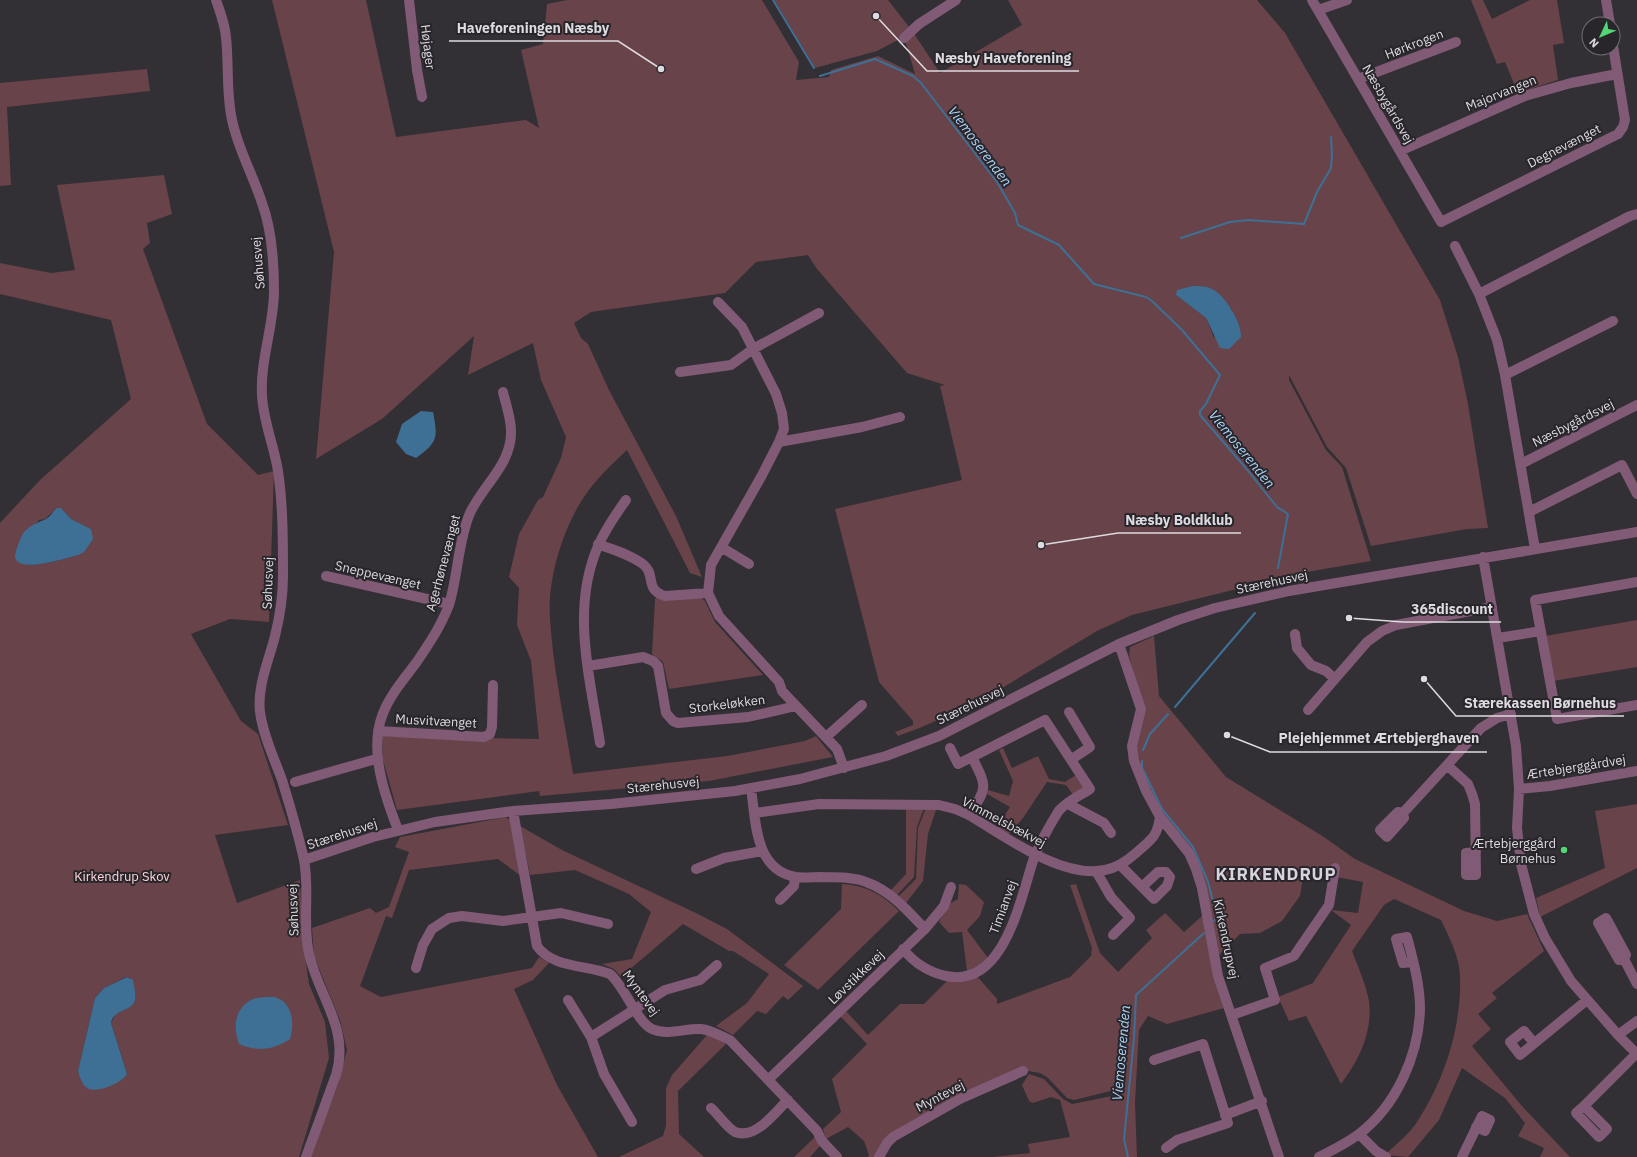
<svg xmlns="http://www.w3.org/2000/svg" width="1637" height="1157" font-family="'IBM Plex Sans',sans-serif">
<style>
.green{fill:#684349;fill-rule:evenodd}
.water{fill:#3e7096}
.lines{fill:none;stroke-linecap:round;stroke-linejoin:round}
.stream{stroke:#3e7096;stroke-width:2}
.minor{stroke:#815a76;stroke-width:10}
.poi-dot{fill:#53d673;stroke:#28252b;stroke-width:1.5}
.labels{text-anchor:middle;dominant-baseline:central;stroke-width:4;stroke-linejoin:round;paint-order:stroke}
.street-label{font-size:13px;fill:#dddbe0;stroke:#28252b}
.poi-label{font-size:13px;fill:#dddbe0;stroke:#28252b;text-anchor:end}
.park-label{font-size:13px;fill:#fcd5da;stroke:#28252b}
.water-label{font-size:14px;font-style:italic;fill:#aad5f8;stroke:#28252b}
.district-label{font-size:17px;font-weight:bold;letter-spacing:1px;fill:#d8d4dd;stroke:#28252b}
.leader{fill:none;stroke:#dddbe0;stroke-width:1.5}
.callout-dot{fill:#dddbe0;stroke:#28252b;stroke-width:1.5}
.callout-label{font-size:14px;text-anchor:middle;font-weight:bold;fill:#dddbe0;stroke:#28252b;stroke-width:4;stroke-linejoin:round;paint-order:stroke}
</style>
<rect width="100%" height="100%" fill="#322f35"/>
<path class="green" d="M272 0H366L396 137 526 120 539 128 521 50 543 44 547 4 567 0H762L799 62 796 80 829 77 831 70 878 56 915 74 905 40 911 33 877 51 815 68 774 0H888L913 32 940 73 1022 25 1008 0H1257L1285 33 1440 300 1458 357 1468 404 1488 528 1467 529 1371 546 1346 468 1327 447 1289 375V380L1326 450 1342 467 1371 561 1248 582 1249 586 1132 615 1097 631 982 700 922 727 898 736 895 732 913 725V721L879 682 835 509 962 480 940 386 945 385 907 373 817 269 808 255 756 262 725 293 591 312 574 323 581 338 588 344 609 390 676 516 702 577 690 573 627 450C611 465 596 479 584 497 563 528 547 580 550 618 553 670 565 722 573 774L727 756 805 741 816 736 833 757 709 781 540 796 539 791 397 810 383 760 382 736 539 739 531 661 517 625 519 588 509 577 519 534 538 500 543 497 561 458 566 437 541 380 533 343 468 375 474 336 382 419 316 459 334 252ZM1212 289 1232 310 1214 338 1206 318 1176 295Z
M1471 0H1483L1492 19 1530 0H1557L1564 43 1553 45 1558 80 1518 93 1505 62 1497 64Z
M147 69 150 91 7 107 11 185 0 186V83Z
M164 175 172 214 147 223 150 243 143 249 207 424 258 475 274 471 269 622 230 619 191 634 241 721 258 734 288 825 215 835 237 903 300 880 303 943 309 984 325 1022 329 1058 299 1157H0V523L40 480 131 399 111 320 0 294V263L51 273 75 270 57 185ZM57 508 63 510 71 519 91 529 78 555C66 558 14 576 15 553L39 520 45 519ZM126 977 130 978 132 1005 115 1015 111 1023 127 1074 87 1088 82 1083 78 1071 95 998 104 988Z
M657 597H700L705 601 715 622 763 675 669 689 663 662 652 654 655 599Z
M1637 620V667L1553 681 1545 636Z
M1154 636 1159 696 1226 777 1324 837 1355 859 1464 911 1497 921 1527 914 1544 951 1492 993 1497 998 1478 1014 1491 1029 1472 1046 1522 1106 1570 1157H1540L1544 1148 1518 1136 1525 1123 1505 1098 1462 1068 1439 1120 1408 1157 1385 1155C1394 1146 1407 1136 1415 1125 1444 1082 1462 1027 1460 975 1459 956 1449 937 1441 920L1394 899 1384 905 1352 951C1358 967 1366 984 1369 1001 1373 1032 1359 1060 1341 1084L1306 1016 1289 1021 1278 997 1313 983 1351 925 1331 910 1358 913 1363 882 1304 871 1300 896 1282 921 1260 933 1240 934 1211 963 1224 1008 1167 1024 1148 1016 1139 1030 1135 1102 1137 1157H993L1030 1153 1028 1144 1070 1137 1060 1100 1051 1097 1033 1103 1029 1101 1022 1085 1029 1074 1044 1079 1063 1099 1072 1104 1122 1094 1119 1089 1074 1100 1067 1098 1047 1077 1040 1073 1022 1070 886 1139 875 1157H868L869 1155 864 1141 848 1127 826 1139 823 1129 841 1112 832 1079 867 1044 840 1016 846 1011 868 1035 900 1004H924L948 980 976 975 997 999V1004L1070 977 1091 956 1092 948 1070 885 1076 884 1100 953 1118 972 1152 938 1146 930 1165 913 1184 932 1210 909 1200 869 1161 812 1144 783 1136 756 1140 697 1129 656 1130 647Z
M1003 748 1012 768 1038 756 1049 779 1065 782 1076 775 1084 787 1074 796 1066 785 1047 782 1023 818 1009 834 997 828 1010 807 987 794 988 790 1009 796 1013 781 999 750Z
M1637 804V868L1540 917 1536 898 1605 868 1595 811Z
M906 808H924L917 827 914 877 897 895 891 890 906 874Z
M926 808 936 810 928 834 923 881 906 903 899 896 916 879 918 828Z
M506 817 511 821 521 876 498 859 409 870 392 918 386 916 360 986 381 997 532 968 539 957 549 963 533 980 514 989 557 1085 598 1157H309L338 1085 347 1050 340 1020 314 956 312 928 370 908 376 913 389 907 409 852 395 847 400 837Z
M520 826 562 850 696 913 727 929 803 986 788 1000 783 996 766 1014 757 1011 733 1035 716 1026 747 1003 769 974 733 951H729L683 924 621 977 614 969 602 964 632 959 651 912 629 894 575 870 530 875Z
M842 884C865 885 882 894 899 911L818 990 784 965 841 909Z
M959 884 966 885 984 902 980 916 967 930 988 958 982 964 967 971 962 932 949 933 939 922 947 905 958 899Z
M707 1035 716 1037 726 1044 678 1091 679 1134 704 1157H619L663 1136 666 1125V1088L672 1075Z
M815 1137 820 1146 810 1157H794Z"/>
<path class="water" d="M1193 286C1198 286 1207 286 1212 289 1225 295 1242 323 1241 337L1229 349 1220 348 1206 318 1176 295 1177 290Z
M421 411 433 412C438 438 438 442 416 458L406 454 396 442 402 424Z
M57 508H61L71 519 91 529 93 539 84 552 78 555C67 558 3 579 17 548 19 543 21 535 25 531 31 525 39 522 46 519 51 516 53 511 57 508Z
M127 977 133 980C134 986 136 993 135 999 133 1012 113 1009 111 1023L127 1074C122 1083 96 1094 87 1088 81 1084 80 1077 78 1071L95 998 104 988Z
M274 997C292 1001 295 1023 290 1039 274 1050 257 1052 239 1044 233 1027 234 1010 251 1000 257 997 267 997 274 997Z"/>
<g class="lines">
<path class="stream" d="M773 0 814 68
M820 76 875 59 913 76 921 83 997 182 1015 213 1018 225 1059 245 1094 284 1146 297 1152 301 1182 330 1220 375 1206 404 1200 411V415L1245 467 1277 507 1288 514 1278 568
M1181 238 1230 222 1248 220 1304 224 1317 192 1331 168 1332 155 1331 137
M1175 707 1255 613
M1143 750 1150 734 1168 714
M1142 761V768L1162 809 1193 847 1208 882 1217 917 1214 921
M1128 1157 1124 1139 1134 1038 1136 995 1204 933"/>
<path class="minor" d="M216 0C220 12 225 24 226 37 229 65 226 92 232 120 238 149 253 175 262 203 272 230 274 262 274 291 274 325 260 360 262 395 263 421 274 445 278 471 283 505 283 541 283 576 283 596 280 616 275 636 269 660 257 686 260 712 263 735 274 758 282 780 290 806 298 833 304 860 310 891 302 923 309 954 319 998 350 1028 336 1075L306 1157
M409 0 417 70 422 97
M1312 0 1441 222 1618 134 1623 127 1625 120 1613 46
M1606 0 1610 24
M1318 10 1347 0
M904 38 919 24 956 0
M1358 79 1456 42
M1400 151 1525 96 1571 83 1617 74
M1455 246 1479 294 1497 340 1505 375 1535 549
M1479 294 1630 216 1637 214
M718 302 742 327 776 394 782 413 784 429 779 442 761 477 711 565 708 593 719 616 779 682 782 691 837 749 844 768
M680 372 731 365 753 349 819 313
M1505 375 1613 321
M779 442 862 427 900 417
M1521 464 1637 405
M1529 512 1622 465 1637 494
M598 544C613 550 632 555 644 565 656 575 644 589 665 596L708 593
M721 547 749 564
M1483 557 1516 746 1519 789 1517 828 1521 864 1534 914 1545 938 1571 981 1618 1035 1637 1054
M326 576 449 604
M1637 582 1535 600 1557 719 1637 705
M1295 634 1297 648 1311 665 1326 671 1335 679
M1498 638 1541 631
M1119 644 1141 709 1132 746 1134 761 1146 791 1160 817 1189 853 1196 869 1202 888 1218 976 1279 1157
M588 666 643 657 653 661 658 666 666 713 673 721 678 723 748 717 796 706
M1308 710 1367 642 1382 631 1396 625 1492 607
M1069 712 1090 747 1072 759
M378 731 484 737 490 734 492 727 493 685
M826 737 862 705
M600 743C590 677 570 608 599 544 606 528 616 514 626 500
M950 748 958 764 972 757
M1447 765 1468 784 1472 794 1475 804 1476 875H1466V853L1476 852
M295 782 376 759
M751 789C756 820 754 870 796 877 803 878 812 877 820 877 835 878 852 876 866 882 891 891 907 910 925 929
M1519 789 1550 786 1637 771
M1068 804 1104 823 1111 833
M513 811 537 946C552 968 587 965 610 974 625 987 637 1022 652 1029 667 1036 686 1028 701 1029 711 1030 721 1036 730 1040L817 1131 822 1141 837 1157
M755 813 819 804 939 805 955 809 969 815C1004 836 1062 879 1105 870 1116 868 1127 861 1136 853 1152 839 1157 837 1160 817
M1403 813 1398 812 1380 830 1387 837 1404 818 1403 813 1481 728 1497 718 1511 714
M398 830C385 796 369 752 382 716 389 696 404 679 416 663 429 644 441 626 449 605 458 576 458 541 470 513 483 485 512 464 511 431 511 418 506 405 503 392
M304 860 373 837 435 822 513 811 611 804 735 791 800 779 886 756 939 736 1119 644 1178 620 1215 608 1289 591 1637 532
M1120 865 1154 899 1167 886 1170 877 1166 872H1158L1142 887
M696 869 724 858 762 851
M1096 871 1111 897 1130 918 1113 935
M780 900 794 886 795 877
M903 949C915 964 928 972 946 976 1006 989 1021 894 1035 855 1041 841 1050 825 1058 812 1064 803 1081 795 1090 789L1045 720 972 757C987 787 988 787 969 815
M1624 959 1619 960 1598 923 1606 918 1626 955 1624 959 1637 984
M416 968 423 945 432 929 449 918 462 916 503 921 561 913 608 924
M568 1000 591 1037 604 1074 632 1122
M1232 1015 1275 1000 1265 968 1294 956 1329 905 1335 868
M1618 1035 1637 1021
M591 1037 665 990 700 980 717 965
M1534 1043 1524 1031 1510 1042 1520 1055 1587 1000
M1154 1060 1203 1044 1228 1123 1177 1140 1166 1148
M769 1079 925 929 944 906 951 887
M1584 1106 1607 1129 1599 1137 1576 1113 1584 1106 1637 1053
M711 1108C718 1114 727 1128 735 1132 756 1140 775 1112 788 1100
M1225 1115 1262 1101
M1359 1134 1376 1151 1386 1157
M879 1157 887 1143 893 1137 960 1099 1023 1071
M1319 1157C1333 1150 1347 1143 1359 1134 1396 1106 1419 1055 1420 1009 1420 984 1413 960 1407 937L1396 939 1403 963 1413 962
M1462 1157 1482 1116 1490 1120 1485 1131 1476 1127"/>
</g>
<circle class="poi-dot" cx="1564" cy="850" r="4"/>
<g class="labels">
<g class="street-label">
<text transform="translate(1414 44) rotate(-21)">Hørkrogen</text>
<text transform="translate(428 47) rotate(83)">Højager</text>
<text transform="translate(1501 93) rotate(-22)">Majorvangen</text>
<text transform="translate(1388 104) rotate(60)">Næsbygårdsvej</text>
<text transform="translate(1564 146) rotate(-27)">Degnevænget</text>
<text transform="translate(258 263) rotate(-95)">Søhusvej</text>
<text transform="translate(1573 423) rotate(-27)">Næsbygårdsvej</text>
<text transform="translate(443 563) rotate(-75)">Agerhønevænget</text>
<text transform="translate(378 575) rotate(13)">Sneppevænget</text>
<text transform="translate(1272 582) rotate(-12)">Stærehusvej</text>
<text transform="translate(268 583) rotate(-88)">Søhusvej</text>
<text transform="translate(727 704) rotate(-7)">Storkeløkken</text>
<text transform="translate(970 705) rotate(-26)">Stærehusvej</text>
<text transform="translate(436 721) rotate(3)">Musvitvænget</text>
<text transform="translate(1576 767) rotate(-9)">Ærtebjerggårdvej</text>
<text transform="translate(663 785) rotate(-6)">Stærehusvej</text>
<text transform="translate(1004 822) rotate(28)">Vimmelsbækvej</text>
<text transform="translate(342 834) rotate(-18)">Stærehusvej</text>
<text transform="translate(1003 907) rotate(-70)">Timianvej</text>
<text transform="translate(293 910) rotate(-92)">Søhusvej</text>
<text transform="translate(1226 939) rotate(78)">Kirkendrupvej</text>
<text transform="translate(856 977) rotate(-44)">Løvstikkevej</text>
<text transform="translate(641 993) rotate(54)">Myntevej</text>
<text transform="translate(940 1096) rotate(-28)">Myntevej</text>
</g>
<g class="poi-label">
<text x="1556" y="843">Ærtebjerggård<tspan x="1556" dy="15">Børnehus</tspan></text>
</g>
<g class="park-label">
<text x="122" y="876">Kirkendrup Skov</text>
</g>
<g class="water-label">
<text transform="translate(980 146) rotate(53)">Viemoserenden</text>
<text transform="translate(1242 449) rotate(51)">Viemoserenden</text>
<text transform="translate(1121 1053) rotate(-85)">Viemoserenden</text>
</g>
<g class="district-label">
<text x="1276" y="874">KIRKENDRUP</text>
</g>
</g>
<path class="leader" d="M661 69L618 41H449M876 16L927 71H1079M1041 545L1118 533H1241M1349 618L1403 622H1501M1424 679L1456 716H1624M1227 735L1270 752H1487"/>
<g class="callout-dot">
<circle cx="661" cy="69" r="4"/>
<circle cx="876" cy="16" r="4"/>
<circle cx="1041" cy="545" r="4"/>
<circle cx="1349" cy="618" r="4"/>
<circle cx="1424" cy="679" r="4"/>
<circle cx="1227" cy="735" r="4"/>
</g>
<g class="callout-label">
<text x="533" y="33">Haveforeningen Næsby</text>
<text x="1003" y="63">Næsby Haveforening</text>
<text x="1179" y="525">Næsby Boldklub</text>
<text x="1452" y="614">365discount</text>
<text x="1540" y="708">Stærekassen Børnehus</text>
<text x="1379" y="743">Plejehjemmet Ærtebjerghaven</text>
</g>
<g transform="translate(1601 36) rotate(226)"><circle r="19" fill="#28252b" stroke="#706e73"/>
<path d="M0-3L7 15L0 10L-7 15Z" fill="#53d673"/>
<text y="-6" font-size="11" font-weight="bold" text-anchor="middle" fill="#dddbe0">N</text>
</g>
</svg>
